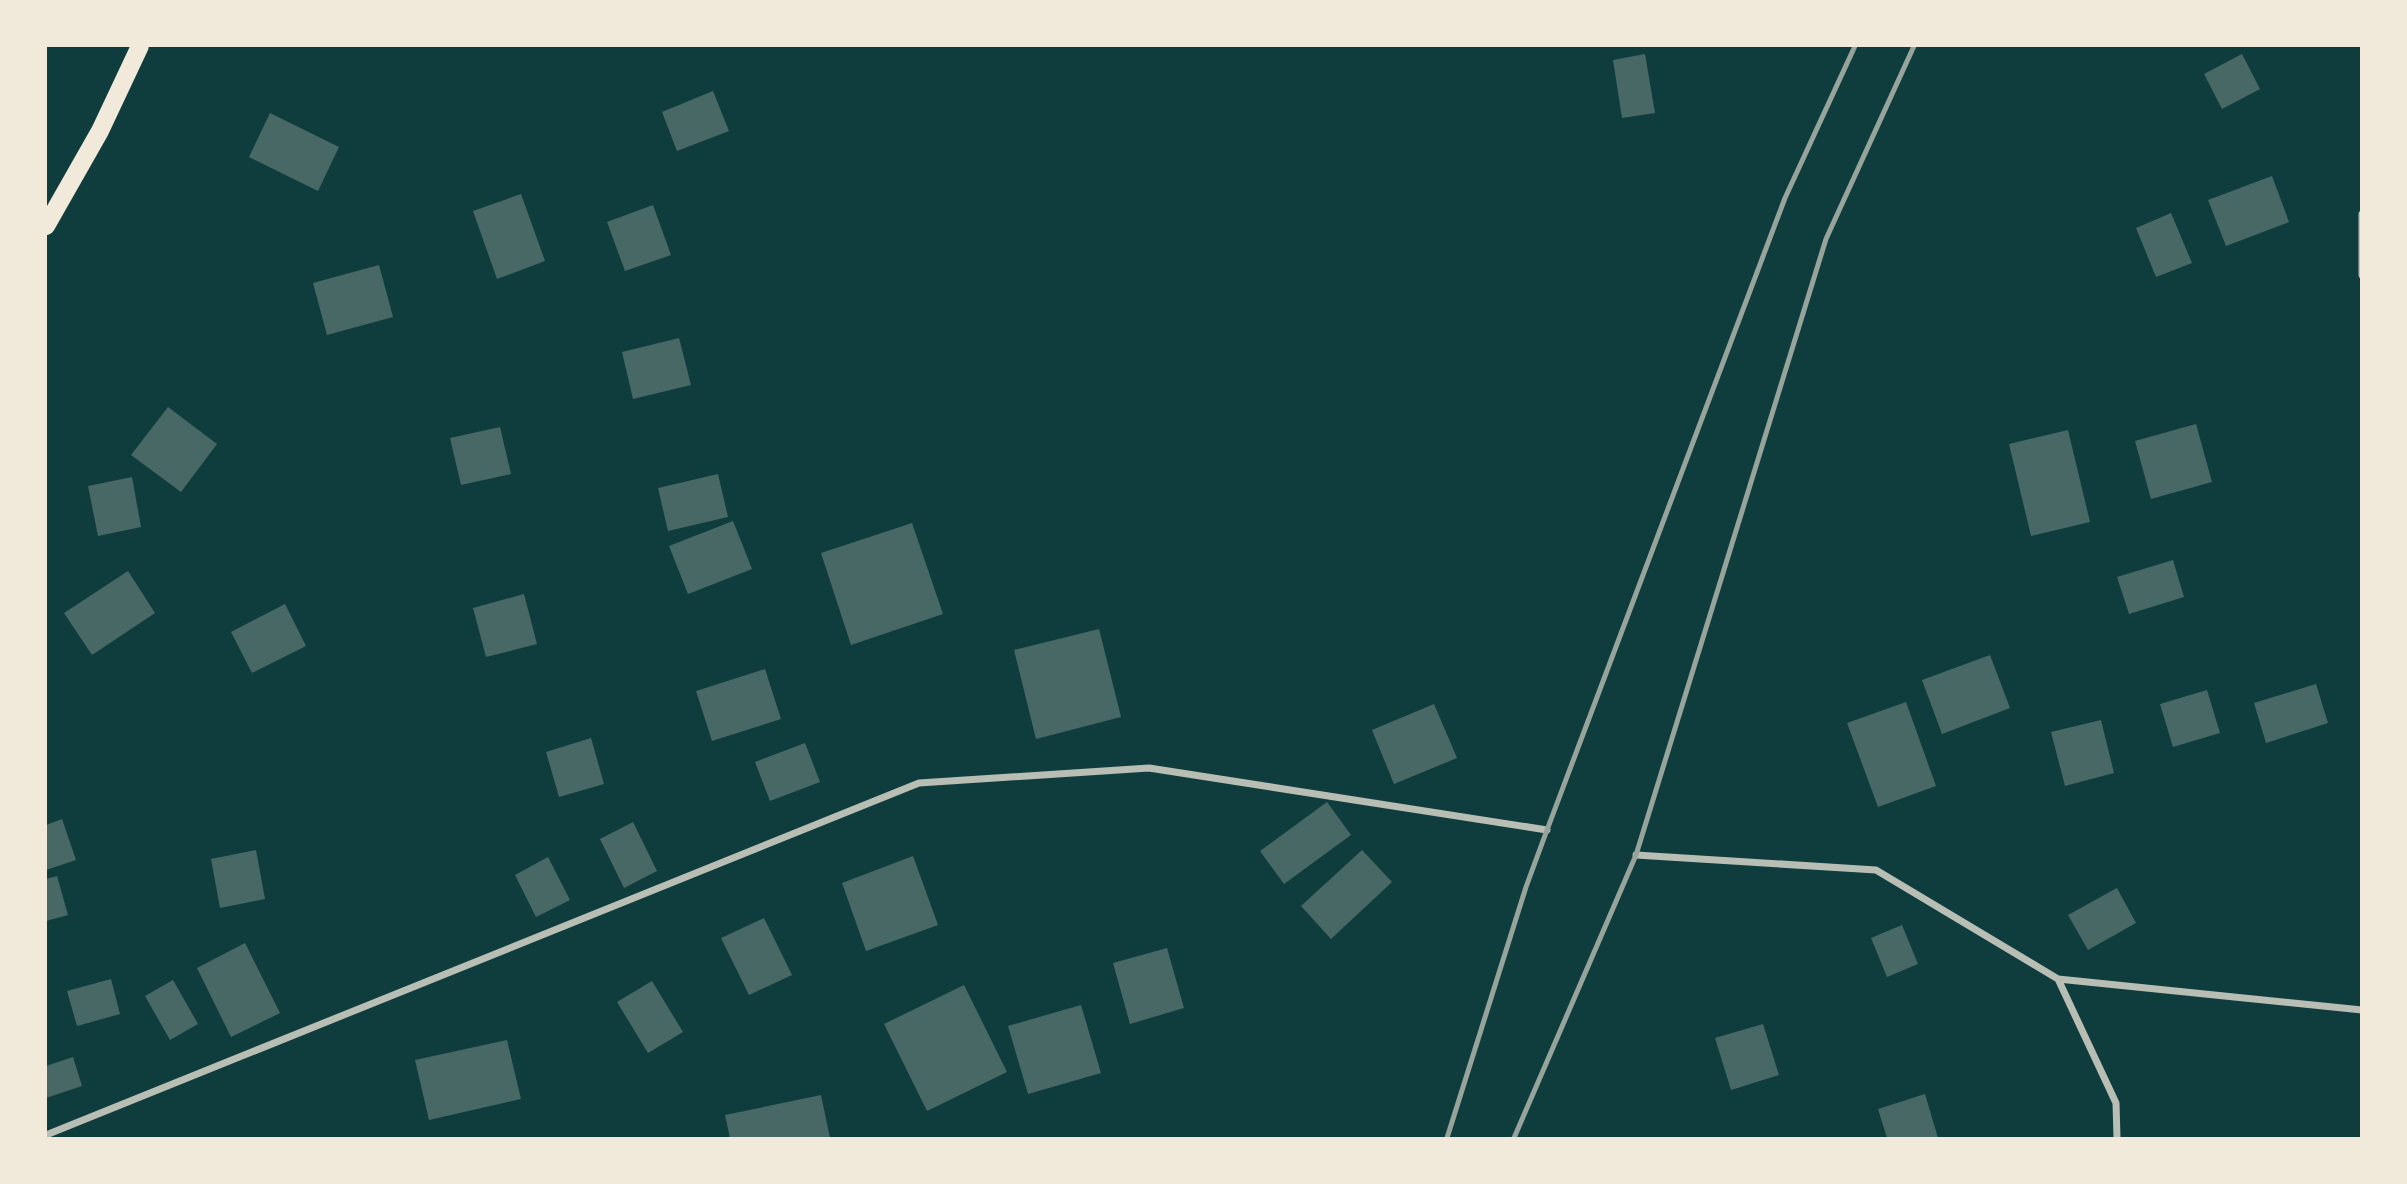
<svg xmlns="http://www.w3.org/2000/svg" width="2407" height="1184" font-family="Arial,sans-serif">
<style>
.building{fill:#486865}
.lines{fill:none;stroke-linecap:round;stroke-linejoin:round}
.minor{stroke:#b8beb3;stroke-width:7}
.primary{stroke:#f1e9da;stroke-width:18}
.rail{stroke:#97a49c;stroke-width:5}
</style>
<rect width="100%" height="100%" fill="#0f3d3e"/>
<path class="building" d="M1645 54 1655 113 1622 118 1613 60Z
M2242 54 2260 89 2222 109 2204 74Z
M713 91 729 131 677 151 662 112Z
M270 113 339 147 318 191 249 157Z
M2272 176 2289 222 2226 246 2208 200Z
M521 194 545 261 497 279 473 211Z
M653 205 671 255 625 271 607 222Z
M2171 213 2192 263 2156 277 2136 228Z
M379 265 393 317 327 335 313 283Z
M679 338 691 385 633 399 622 352Z
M168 407 217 444 181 492 131 455Z
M2196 424 2212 482 2151 499 2135 441Z
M500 427 511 474 461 485 450 438Z
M2068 430 2090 522 2031 536 2009 444Z
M718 474 728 517 668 531 658 488Z
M132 477 141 527 98 536 88 486Z
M733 521 752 569 688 594 669 546Z
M912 523 943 614 851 645 821 553Z
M2173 560 2184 597 2129 614 2117 577Z
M128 571 155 613 92 655 64 613Z
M524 594 537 644 486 657 473 608Z
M285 604 306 646 252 673 231 632Z
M1099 629 1121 717 1036 739 1014 650Z
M1990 655 2010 708 1942 734 1922 680Z
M765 669 781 719 712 741 696 691Z
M2316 684 2328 723 2266 743 2254 703Z
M2207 690 2220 733 2173 747 2160 704Z
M1906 702 1936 786 1878 807 1847 723Z
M1434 704 1457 758 1394 784 1372 730Z
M2101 720 2114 773 2065 786 2051 732Z
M591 738 604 784 559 797 546 752Z
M805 743 820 782 770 801 755 762Z
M1327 802 1351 835 1284 884 1260 851Z
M62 819 76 860 46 870V825Z
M633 822 657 871 624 888 600 839Z
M256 850 265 899 220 908 211 859Z
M1362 850 1392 882 1331 939 1301 906Z
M913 856 938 925 866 951 842 883Z
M548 857 570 900 536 917 515 875Z
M57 876 68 915 46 921V879Z
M2117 888 2136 923 2088 950 2068 915Z
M764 918 792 975 749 995 721 938Z
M1902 925 1918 964 1887 977 1871 938Z
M245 943 280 1013 231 1037 197 968Z
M1167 948 1184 1008 1130 1024 1113 963Z
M111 979 120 1014 77 1026 67 991Z
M173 980 198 1024 170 1040 145 996Z
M652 981 683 1032 648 1053 617 1002Z
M964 985 1007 1072 927 1111 884 1024Z
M1081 1005 1101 1073 1028 1094 1008 1026Z
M1763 1024 1779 1075 1731 1090 1715 1038Z
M507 1040 521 1099 429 1120 415 1060Z
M73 1057 82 1086 46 1098V1066Z
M1925 1094 1938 1138H1887L1878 1109Z
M821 1095 830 1138H730L725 1115Z"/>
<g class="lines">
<path class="minor" d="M2362 214V275
M1636 855 1876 870 2058 979 2362 1010
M2058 979 2116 1103 2117 1138
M46 1135 919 783 1149 768 1547 830"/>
<path class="primary" d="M46 226 100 131 140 46"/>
<path class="rail" d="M1447 1138 1526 887 1547 830 1785 198 1855 46
M1514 1138 1636 855 1826 239 1914 46"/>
</g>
<rect width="2407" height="1184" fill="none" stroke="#f1e9da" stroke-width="94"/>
</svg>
